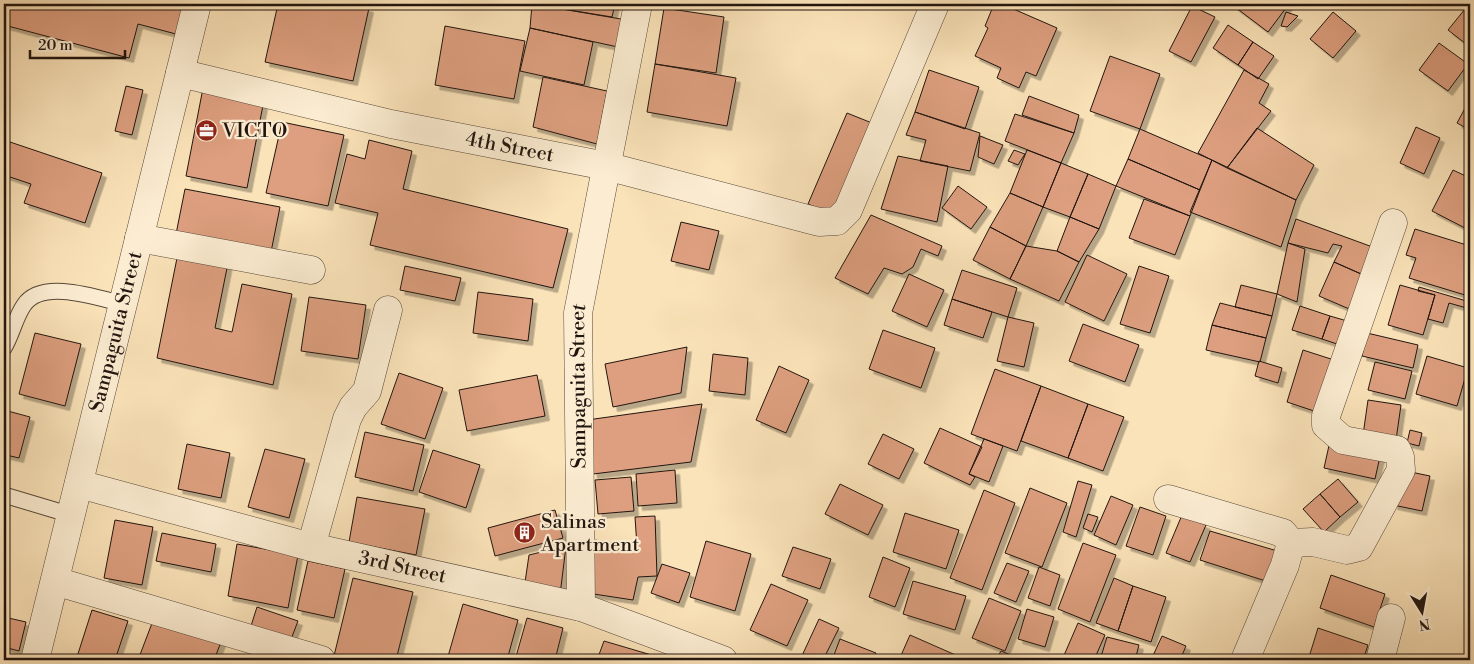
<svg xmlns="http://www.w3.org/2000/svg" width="1474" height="664" font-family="'Libre Bodoni',serif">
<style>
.building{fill:#dd9f7f;stroke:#21150f;filter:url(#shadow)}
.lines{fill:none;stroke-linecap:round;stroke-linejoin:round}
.lane-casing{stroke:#58483a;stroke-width:17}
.street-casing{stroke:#58483a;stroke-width:29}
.lane{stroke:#fcedd2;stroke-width:15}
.street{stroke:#fcedd2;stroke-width:28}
.labels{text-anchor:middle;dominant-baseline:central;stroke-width:4.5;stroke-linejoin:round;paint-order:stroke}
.poi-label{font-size:20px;fill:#21150f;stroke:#fcedd2;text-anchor:start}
.street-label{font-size:20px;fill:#21150f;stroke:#fcedd2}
</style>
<defs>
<filter id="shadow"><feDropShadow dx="4.5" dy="4.5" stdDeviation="0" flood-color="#0004"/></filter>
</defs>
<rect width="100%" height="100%" fill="#fbe3b9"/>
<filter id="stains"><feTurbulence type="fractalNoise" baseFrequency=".004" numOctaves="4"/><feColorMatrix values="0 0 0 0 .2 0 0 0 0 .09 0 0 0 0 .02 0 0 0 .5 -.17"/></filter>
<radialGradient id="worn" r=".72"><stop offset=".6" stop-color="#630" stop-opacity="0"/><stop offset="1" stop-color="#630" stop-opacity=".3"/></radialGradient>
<path class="building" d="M4 4H184L176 34 138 24 129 58 4 25Z
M278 4H351L369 8 353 81 265 62Z
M532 4 621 19 618 47 530 28Z
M564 4H615L612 17 563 9Z
M994 4H1002L1057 28 1036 76 1026 72 1019 88 997 78 1001 68 975 56 988 28 985 26Z
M1231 4H1289L1268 32Z
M1469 4H1470V47L1448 30Z
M1192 6 1215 17 1191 62 1169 51Z
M664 8 724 17 716 73 655 64Z
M1286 12 1298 16 1287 27 1281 26Z
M1333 12 1356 31 1333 58 1310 39Z
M1228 25 1253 42 1238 65 1213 48Z
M445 26 525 41 514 99 435 85Z
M530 28 593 42 584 85 520 71Z
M1253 42 1274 56 1258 79 1238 65Z
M1439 43 1468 64 1448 91 1419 70Z
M1110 56 1160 74 1140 129 1090 111Z
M655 64 736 78 727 126 647 112Z
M929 70 979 87 965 129 915 112Z
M1244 70 1269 84 1259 103 1271 111 1227 168 1198 153Z
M543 77 607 91 597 144 533 127Z
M126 86 143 90 132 135 115 131Z
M203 88 264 100 247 188 186 176Z
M1029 96 1079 115 1074 133 1022 115Z
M1470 99V130L1457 123Z
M915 112 980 133 970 171 920 161 926 140 906 135Z
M847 113 877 125 838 217 808 204Z
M1015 114 1074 133 1061 163 1005 141Z
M282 122 344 135 328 206 266 193Z
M1416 127 1440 138 1424 174 1400 163Z
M1257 128 1314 165 1296 200 1227 168Z
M1140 129 1212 160 1200 190 1128 159Z
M980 136 1003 145 994 164 978 157Z
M369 140 412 151 403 189 568 229 553 288 370 245 378 213 335 203 347 154 365 159Z
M10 142 102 173 85 223 24 203 31 184 4 175V161Z
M1014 150 1025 154 1018 165 1008 161Z
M1027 150 1061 163 1043 207 1010 193Z
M898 156 948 166 937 222 881 209Z
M1128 159 1200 190 1190 216 1116 186Z
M1212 160 1296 200 1281 247 1190 212Z
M1061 163 1088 174 1070 217 1043 207Z
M1453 170 1470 178V219L1465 228 1432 211Z
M1088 174 1116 186 1099 229 1070 217Z
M958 186 987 207 971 229 942 208Z
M185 189 280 207 271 252 176 234Z
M1010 193 1043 207 1026 246 990 227Z
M1144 199 1190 216 1175 255 1129 238Z
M871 215 942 246 938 256 921 249 913 267 902 274 884 268 868 294 835 278Z
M1070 217 1099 229 1079 262 1057 251Z
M1296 219 1389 253 1377 281 1334 262 1342 246 1333 244 1328 253 1288 243Z
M681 222 719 231 709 270 671 261Z
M990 227 1026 246 1010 279 973 260Z
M1415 229 1470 246V278L1465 295 1409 278 1416 258 1406 255Z
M1288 243 1305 249 1297 302 1277 294Z
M1026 246 1057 251 1079 262 1059 301 1010 279Z
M178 253 228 263 215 328 232 332 242 284 292 294 273 385 157 358Z
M1087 255 1127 274 1104 321 1065 302Z
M1334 262 1377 281 1361 314 1319 296Z
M405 266 461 278 455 301 400 290Z
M1139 266 1169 276 1150 333 1120 324Z
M962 270 1017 288 1008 317 952 299Z
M909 274 944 290 927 327 892 311Z
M1241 285 1277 294 1272 316 1235 307Z
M1400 285 1435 295 1423 335 1388 325Z
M1419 287 1470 302V309L1449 303 1443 323 1428 319 1435 295 1418 291Z
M478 292 533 299 528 341 473 333Z
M309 297 366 305 358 359 301 351Z
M952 299 992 312 983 338 944 325Z
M1220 303 1272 316 1266 338 1212 325Z
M1300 306 1330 316 1322 339 1292 330Z
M1330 316 1354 323 1346 347 1322 339Z
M1008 317 1034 323 1024 367 997 361Z
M1083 324 1139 345 1125 382 1069 361Z
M1212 325 1266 338 1260 362 1206 350Z
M883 330 935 348 921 388 869 369Z
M35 333 81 344 65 406 19 394Z
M1367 333 1418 345 1413 368 1362 356Z
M687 347 681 393 613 407 605 364Z
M1303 350 1334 360 1317 412 1287 402Z
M713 354 748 358 745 395 709 391Z
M1427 356 1468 368 1457 406 1416 394Z
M1259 361 1282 368 1278 383 1255 376Z
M1375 362 1412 371 1405 399 1368 390Z
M779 366 809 380 786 433 756 420Z
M995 369 1041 386 1017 451 971 434Z
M399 373 443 388 425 439 381 424Z
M537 375 545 416 467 431 459 390Z
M1041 386 1088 404 1068 458 1021 441Z
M1368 400 1401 405 1396 440 1363 435Z
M702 404 691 462 593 474 587 420Z
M1088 404 1124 417 1103 471 1068 458Z
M4 410 30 417 19 458 6 455 4 464Z
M940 428 982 447 969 474 975 477 970 485 924 463Z
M1410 430 1422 433 1419 446 1407 443Z
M365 432 424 445 413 491 355 477Z
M1332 432 1383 443 1375 479 1324 468Z
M883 434 914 449 899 479 868 464Z
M984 439 1003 446 989 482 969 474Z
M187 444 230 453 221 498 178 489Z
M265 449 305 459 289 518 248 507Z
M433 450 480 465 466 508 419 492Z
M675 470 677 503 638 506 636 474Z
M1401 470 1430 476 1422 511 1393 505Z
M631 477 634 511 598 514 595 480Z
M1338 479 1358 502 1340 517 1320 494Z
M1078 481 1092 485 1076 537 1063 532Z
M840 484 883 505 868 535 825 514Z
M1030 488 1067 503 1042 567 1005 553Z
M984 490 1015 503 982 590 950 578Z
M1320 494 1340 517 1324 532 1303 509Z
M1111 496 1133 505 1116 545 1094 535Z
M357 497 425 509 416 555 349 542Z
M1140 507 1166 516 1153 555 1126 546Z
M555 510 563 538 495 556 488 528Z
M905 513 959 530 946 569 893 552Z
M1088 514 1098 517 1092 532 1083 528Z
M1182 515 1206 525 1190 562 1166 553Z
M655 516 657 576 638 577 633 600 587 593 595 540 637 547 635 517Z
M115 520 153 527 142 585 104 578Z
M1210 531 1284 553 1275 584 1200 560Z
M162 533 216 544 211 572 156 561Z
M706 541 751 554 735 611 690 597Z
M1083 543 1116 555 1090 622 1058 609Z
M237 544 298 555 288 608 228 596Z
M566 546 560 595 524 589 529 555Z
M793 547 831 559 820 589 782 576Z
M883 557 910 568 895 607 869 597Z
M308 561 345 569 334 618 297 610Z
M1007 563 1029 571 1016 602 994 593Z
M662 564 690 573 679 603 651 593Z
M1039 567 1060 575 1050 606 1028 598Z
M1331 575 1385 594 1374 627 1320 608Z
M353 578 413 592 396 660H333Z
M1114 578 1133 586 1118 631 1096 623Z
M913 581 966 596 955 630 903 614Z
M771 584 808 600 787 646 750 630Z
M1133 586 1166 597 1151 642 1118 631Z
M989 598 1021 611 1005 651 972 638Z
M463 604 518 620 507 660H447Z
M257 607 298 621 290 642 250 629Z
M1027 609 1054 617 1045 647 1018 639Z
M92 610 128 621 115 660H76Z
M4 617 26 622 19 651 4 647Z
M154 618 221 642 214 660H138Z
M527 618 563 628 555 660H515Z
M819 619 839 628 823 660H800Z
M1078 623 1105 635 1094 660H1062Z
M1318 628 1368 645 1363 660H1320L1309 657Z
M910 635 967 660H899Z
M1162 636 1186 646 1180 660H1151Z
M1107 637 1139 645 1135 660H1100Z
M840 639 876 653 873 660H832Z
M604 641 665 659V660H597Z
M1001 651 1023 660H996Z"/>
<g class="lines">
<defs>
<path id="lane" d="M4 348C12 335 15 318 24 305 42 278 98 298 123 304
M4 495 71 515"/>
<g id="street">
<path id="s1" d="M180 73 391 124 606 166 819 222 837 221 848 210 935 4"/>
<path d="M139 238 311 270"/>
<path id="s2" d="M79 484 311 547 581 607 723 660"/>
<path d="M1168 499 1283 533 1291 543 1285 565 1245 660"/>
<path d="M1291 543 1313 542 1347 550 1359 547 1401 470 1400 457 1397 450 1343 440 1326 425V416L1393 223"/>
<path d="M311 547 347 419 353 407 367 391 388 310"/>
<path d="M55 581 321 660"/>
<path id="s3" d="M581 607 578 313 638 4"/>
<path id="s4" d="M35 660 197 4"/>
<path d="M1380 660 1391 618"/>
</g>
</defs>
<use href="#lane" class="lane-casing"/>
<use href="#street" class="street-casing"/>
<use href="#lane" class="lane"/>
<use href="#street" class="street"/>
</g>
<defs>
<symbol id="office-disc" viewBox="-11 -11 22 22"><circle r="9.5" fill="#8f2418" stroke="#fcedd2"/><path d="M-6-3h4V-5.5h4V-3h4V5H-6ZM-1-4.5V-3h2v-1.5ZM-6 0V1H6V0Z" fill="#fff"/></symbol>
<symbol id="building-disc" viewBox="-11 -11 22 22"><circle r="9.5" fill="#8f2418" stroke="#fcedd2"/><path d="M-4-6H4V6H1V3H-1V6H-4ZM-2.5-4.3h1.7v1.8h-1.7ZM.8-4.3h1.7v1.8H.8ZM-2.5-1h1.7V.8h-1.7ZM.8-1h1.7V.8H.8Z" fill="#fff"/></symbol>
</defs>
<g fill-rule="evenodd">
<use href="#office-disc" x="194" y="118" width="25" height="25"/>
<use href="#building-disc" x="512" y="520" width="25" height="25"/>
</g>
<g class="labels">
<g class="poi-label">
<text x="222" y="131">VICTO</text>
<text x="541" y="522">Salinas<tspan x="541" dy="23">Apartment</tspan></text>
</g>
<g class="street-label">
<text stroke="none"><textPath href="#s1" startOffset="338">4th Street</textPath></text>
<text stroke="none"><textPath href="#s4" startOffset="338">Sampaguita Street</textPath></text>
<text stroke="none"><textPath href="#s3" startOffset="221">Sampaguita Street</textPath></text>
<text stroke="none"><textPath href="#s2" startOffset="334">3rd Street</textPath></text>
</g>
</g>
<rect width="1474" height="664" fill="none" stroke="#fbe3b9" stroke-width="20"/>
<rect x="5" y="5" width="1464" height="654" fill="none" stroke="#21150f" stroke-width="2.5"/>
<rect x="10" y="10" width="1454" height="644" fill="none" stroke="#21150f"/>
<g transform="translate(1422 612) rotate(169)" stroke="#fcedd2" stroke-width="4" paint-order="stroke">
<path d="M0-4L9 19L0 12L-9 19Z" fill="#21150f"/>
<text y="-8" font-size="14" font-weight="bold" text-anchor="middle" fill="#21150f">N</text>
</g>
<path d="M30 50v8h95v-8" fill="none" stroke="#21150f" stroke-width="2.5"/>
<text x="38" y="50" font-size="15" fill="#21150f" stroke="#fcedd2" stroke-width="4" paint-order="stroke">20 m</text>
<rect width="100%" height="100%" filter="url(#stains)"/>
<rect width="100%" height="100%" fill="url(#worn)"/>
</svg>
